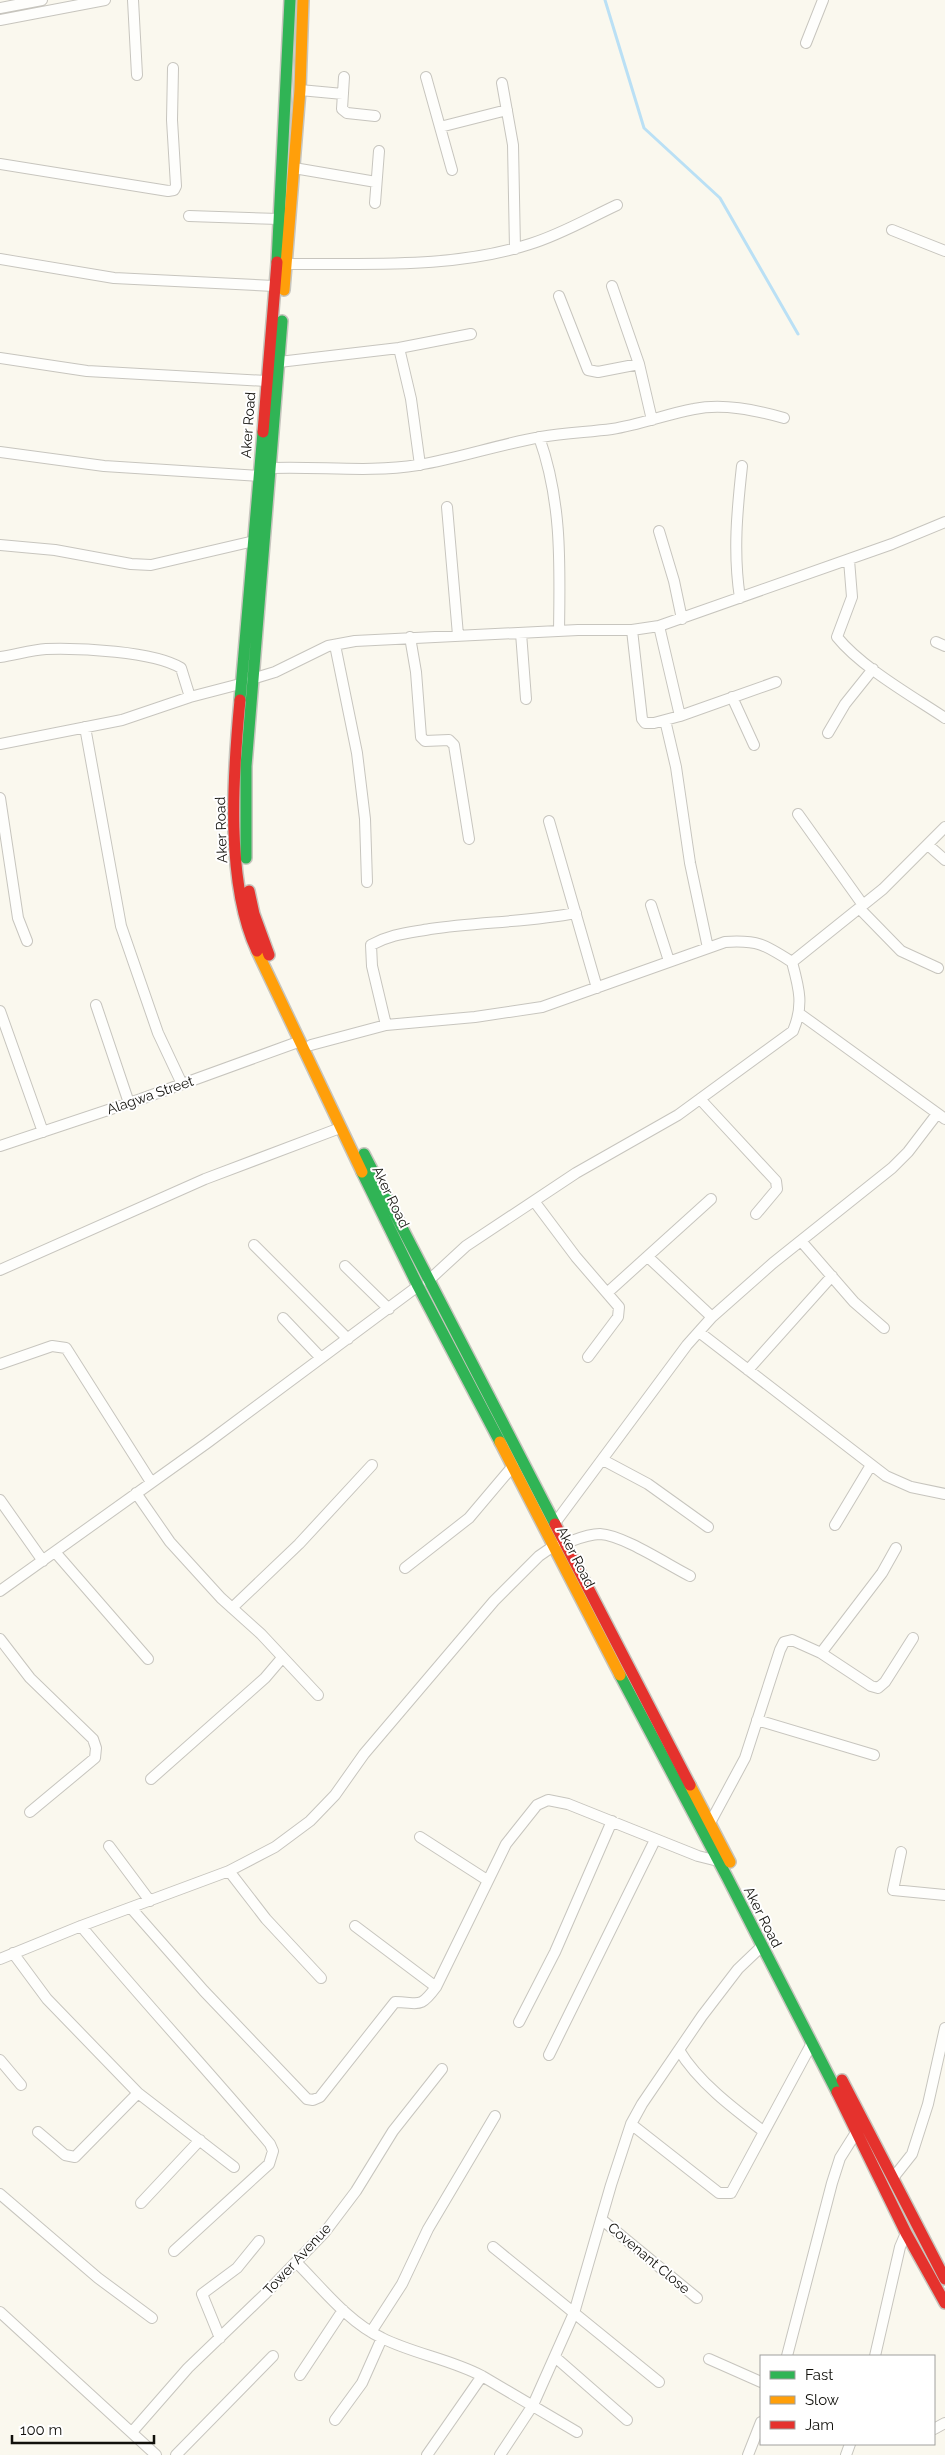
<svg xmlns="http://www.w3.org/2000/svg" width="945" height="2455" font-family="Raleway,sans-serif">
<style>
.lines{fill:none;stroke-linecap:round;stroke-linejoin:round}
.stream{stroke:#bae0f5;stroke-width:3}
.street-casing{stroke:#c7c5be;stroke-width:12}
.fast-casing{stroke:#c7c5be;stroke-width:14}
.slow-casing{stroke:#c7c5be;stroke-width:14}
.jam-casing{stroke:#c7c5be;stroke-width:14}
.street{stroke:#fefefc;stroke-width:10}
.fast{stroke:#30b455;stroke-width:11}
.slow{stroke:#ff9f0a;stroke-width:11}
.jam{stroke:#e5322d;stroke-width:11}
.labels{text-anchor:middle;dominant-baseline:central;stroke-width:4;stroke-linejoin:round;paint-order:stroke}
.street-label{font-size:14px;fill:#12110c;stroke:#fff}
</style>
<rect width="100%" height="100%" fill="#faf8ee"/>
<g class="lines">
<path class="stream" d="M605 0 644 128 720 198 798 334"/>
<defs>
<path id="street" d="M133 0 137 75
M0 8 42 0
M0 20 105 0
M806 43 823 0
M344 77 342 109 347 113 375 116
M426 77 452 170
M502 83 513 145 515 249
M300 90 343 94
M440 127 507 110
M0 164 168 191 174 190 176 186 172 120 173 68
M294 168 376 182
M375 203 379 151
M189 216 279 219
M892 230 945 251
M0 259 114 278 274 286
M287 264C367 263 453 269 530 244 560 235 589 218 617 205
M612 286 639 364 652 420
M559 296 588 370 598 372 639 364
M399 348 411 399 420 465
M0 358 87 371 266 381
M279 362 399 348 471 334
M539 437C562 501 560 564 559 631
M0 452 104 466 260 476
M271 468C320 466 369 473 418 465 460 458 500 444 541 437 564 433 589 432 612 429 640 425 666 414 694 409 723 403 755 410 784 418
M447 507 458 635
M659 531 674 581 682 619
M0 545 55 550 131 564 151 565 254 541
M849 560 852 597 837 637C861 667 912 696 945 718
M740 598C733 553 737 511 742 466
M632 630 642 719 645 723H654L680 716 659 626
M521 633 526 699
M410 637 416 672 421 737 425 741 449 740 454 745 469 839
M936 642 945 646
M335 645 357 753 365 819 367 882
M0 657C15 655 31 650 46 649 79 648 153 651 181 668L190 697
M252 679 275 672 328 646 355 641 578 630H632L659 626 892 544 945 522
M732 697 754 745
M680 716 776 682
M665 720 676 767 690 863 708 948
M85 727 121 926 158 1033 182 1084
M828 733 845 704 873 669
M0 744 122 720 190 697 240 684
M0 798 18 918 27 941
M798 814 863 905
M549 821 597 988
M928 845 945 860
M651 905 669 961
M859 908 901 951 938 968
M792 962 883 889 945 827
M96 1005 129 1103
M0 1011 43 1132
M800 1014 945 1119
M386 1025 372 966 371 945C391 934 408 933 430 929 479 922 528 922 576 913
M311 1045 386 1025 475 1017 542 1007 725 942C758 940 764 944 792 962 799 988 804 1005 793 1031L678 1115 576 1173 466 1246 428 1281
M700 1099 776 1181 777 1189 756 1214
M0 1146 141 1099 298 1042
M534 1201 576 1257 619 1307 618 1317 588 1357
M801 1241 854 1302 884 1328
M254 1245 348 1339
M648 1257 712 1317
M345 1266 389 1309
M0 1270 205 1179 340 1128
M607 1293 711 1199
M283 1318 321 1358
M699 1332 886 1476 911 1487 945 1494
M0 1364 52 1346 66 1348 151 1482
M748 1370 832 1276
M603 1460 648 1484 708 1527
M136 1493 170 1542 221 1598 261 1634 318 1695
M0 1500 43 1561
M555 1523 687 1345 712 1317 773 1263 892 1168 908 1152 937 1114
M835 1525 871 1465
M566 1543C577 1539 588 1534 600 1534 623 1535 668 1565 690 1576
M55 1552 148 1659
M405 1568 469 1518 513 1466
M0 1591 207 1443 418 1286
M232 1608 299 1544 372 1465
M0 1639 30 1678 93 1739 96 1748 95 1758 30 1812
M821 1653 882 1573 896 1548
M757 1720 874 1755
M151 1779 265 1678 282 1658
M710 1823 745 1758 780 1650 784 1642 792 1640 821 1653 871 1686 878 1688 885 1682 913 1638
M420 1837 487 1880
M109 1846 150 1901
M901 1852 893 1890 945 1895
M229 1871 266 1919 321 1978
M131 1908 204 1991 307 2099 313 2100 320 2097 395 2002C419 2002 419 2010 436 1987L506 1844 537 1805 548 1800 568 1804 698 1856 718 1861
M81 1926C142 2000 208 2070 270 2144L273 2151 269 2164 174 2251
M355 1926 436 1987
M13 1953 47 1999 138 2093 234 2167
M0 1959 81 1926 229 1871 275 1847 310 1821 335 1795 364 1754 494 1601 539 1556 555 1545
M519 2022 555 1952 612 1821
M679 2050C698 2082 734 2109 763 2131
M549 2055 655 1840
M0 2060 21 2085
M631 2124 719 2193H731L812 2043
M38 2132 65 2155 75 2157 138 2093
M893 2178 912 2154 928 2104 945 2028
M0 2194 98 2278 152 2318
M141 2203 200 2140
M601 2219 697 2298
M493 2247 659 2382
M296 2262C322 2288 348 2322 382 2338 414 2354 450 2359 482 2376
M0 2312 156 2455
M371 2332 402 2284 428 2229 495 2116
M220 2338 202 2294 237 2268 259 2241
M787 2356 832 2183 840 2158 857 2131
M875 2356 900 2247 906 2233
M555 2357 627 2420
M709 2359 761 2382
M300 2375 343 2310
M335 2420 362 2383 382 2338
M934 2429 945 2423
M132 2432 188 2368 264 2295 325 2232 356 2191 393 2131 442 2069
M176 2455 273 2356
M427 2455 482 2376 577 2432
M500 2455 533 2405 574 2313 611 2185 631 2124 642 2104 702 2016 738 1969 761 1947
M748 2455 761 2422
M846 2455 850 2444"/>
<path id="fast" d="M277 262 290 0
M240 700 263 432
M246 858V766L282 321
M364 1154 555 1524
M362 1172 418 1286 500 1442
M620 1675 727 1877 837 2092"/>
<path id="slow" d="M284 290 300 90 303 0
M257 951 362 1172
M500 1442 620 1675
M690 1785 730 1862"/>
<path id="jam" d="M263 432 277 262
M240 700C233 774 225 883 257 951
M249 891 254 914 269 955
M555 1524 690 1785
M842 2080 945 2279
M837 2092 906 2233 945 2303"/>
</defs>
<use href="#street" class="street-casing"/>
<use href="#fast" class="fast-casing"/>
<use href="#slow" class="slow-casing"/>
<use href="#jam" class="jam-casing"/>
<use href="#street" class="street"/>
<use href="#fast" class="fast"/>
<use href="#slow" class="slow"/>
<use href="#jam" class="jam"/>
</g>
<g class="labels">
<g class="street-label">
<text transform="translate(248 425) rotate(-86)">Aker Road</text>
<text transform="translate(221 830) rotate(-92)">Aker Road</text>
<text transform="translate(150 1095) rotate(-19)">Alagwa Street</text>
<text transform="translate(391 1197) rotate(64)">Aker Road</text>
<text transform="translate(576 1557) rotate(63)">Aker Road</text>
<text transform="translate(763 1917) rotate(63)">Aker Road</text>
<text transform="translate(649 2258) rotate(40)">Covenant Close</text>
<text transform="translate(297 2259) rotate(-47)">Tower Avenue</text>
</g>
</g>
<rect x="760" y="2355" width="175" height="90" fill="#ffffff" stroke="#a0a09e"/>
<rect x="770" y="2371" width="25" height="8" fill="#30b455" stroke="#a0a09e"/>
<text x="805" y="2380" font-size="15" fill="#12110c">Fast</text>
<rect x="770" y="2396" width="25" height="8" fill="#ff9f0a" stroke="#a0a09e"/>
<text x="805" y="2405" font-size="15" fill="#12110c">Slow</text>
<rect x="770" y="2421" width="25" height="8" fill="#e5322d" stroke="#a0a09e"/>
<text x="805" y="2430" font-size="15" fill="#12110c">Jam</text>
<path d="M12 2435v8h142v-8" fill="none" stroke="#12110c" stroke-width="2.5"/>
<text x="20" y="2435" font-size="15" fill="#12110c" stroke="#ffffff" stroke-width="4" paint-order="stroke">100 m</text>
</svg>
